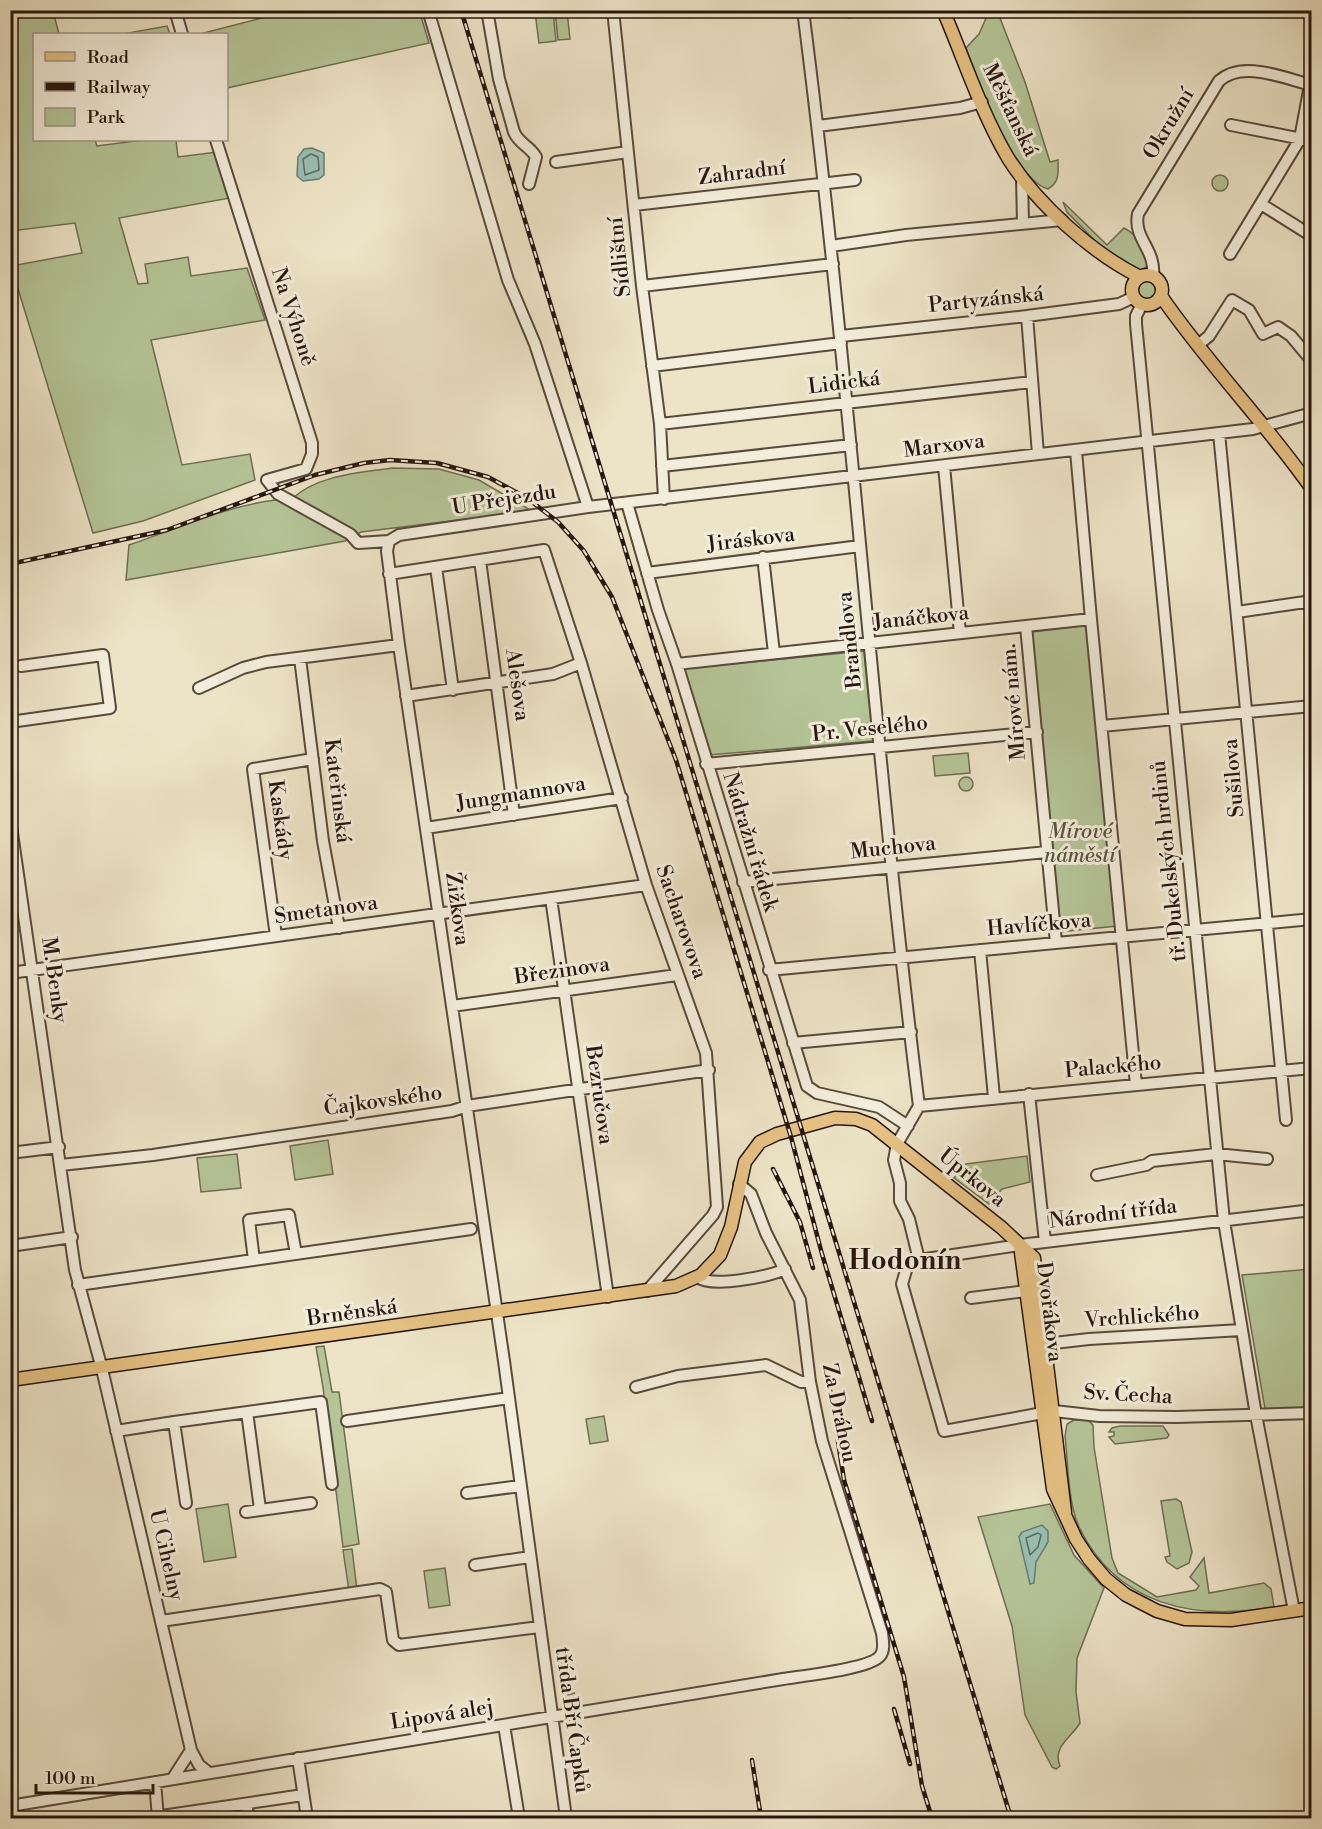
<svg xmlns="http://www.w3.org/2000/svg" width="1322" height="1829" font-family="'Libre Bodoni',serif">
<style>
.green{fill:#b5c598;stroke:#6e6e53;stroke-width:1.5}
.water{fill:#99bfb3;stroke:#6b7b71;stroke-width:1.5}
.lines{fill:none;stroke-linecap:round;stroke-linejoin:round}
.shore{stroke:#606a60;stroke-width:1.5}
.minor-casing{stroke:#584a3c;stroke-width:14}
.major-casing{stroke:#26160e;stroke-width:15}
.minor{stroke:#f3eddb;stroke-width:10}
.major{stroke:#e6c284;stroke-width:12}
.rail-casing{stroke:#26160e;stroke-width:4.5}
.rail{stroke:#f3eddb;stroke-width:2;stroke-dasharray:7;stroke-linecap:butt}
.labels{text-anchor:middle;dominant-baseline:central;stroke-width:6;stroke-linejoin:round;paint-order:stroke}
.street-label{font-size:21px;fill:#26160e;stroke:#f3eddb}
.park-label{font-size:21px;font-style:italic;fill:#58533e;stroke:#f3eddb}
.district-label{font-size:27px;font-weight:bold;fill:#26160e;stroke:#f3eddb}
</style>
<rect width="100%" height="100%" fill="#ede4c7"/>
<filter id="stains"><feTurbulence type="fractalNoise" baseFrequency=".00333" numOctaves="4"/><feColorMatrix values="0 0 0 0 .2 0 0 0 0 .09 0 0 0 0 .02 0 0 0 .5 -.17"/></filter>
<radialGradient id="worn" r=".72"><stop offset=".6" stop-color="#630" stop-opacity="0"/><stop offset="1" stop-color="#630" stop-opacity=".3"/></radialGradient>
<path class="green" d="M419 10 429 43 227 88 226 34H200L277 14V11Z
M847 10H912V11L848 18Z
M10 11H53L59 34H34V140H95L97 146 143 140H176L178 157 217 152 230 198 119 218 138 284 148 283 145 264 188 257 191 276 247 268 265 320 151 340 182 465 250 454 255 480 143 521 93 533 11 266 82 253 75 223 11 231Z
M553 11 556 41 539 43 535 12Z
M555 11H567L570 39 558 40Z
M998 13 1025 82 1050 162 1058 160C1058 173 1060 182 1048 189 1012 178 979 82 966 48L979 34 987 16Z
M167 26 170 34H123Z
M1212 183a8 8 0 1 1 16 0a8 8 0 1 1-16 0Z
M1063 202 1107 245 1124 228C1138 235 1148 251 1147 266L1139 272 1112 258 1067 212Z
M1137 290a10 10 0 1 1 20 0a10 10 0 1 1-20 0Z
M392 468 439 469 479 480 532 511 361 532 345 541 126 580 129 545C176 529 243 499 292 499 317 475 359 473 392 468Z
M1089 625 1117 926 1059 932 1031 632Z
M864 651 873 741 709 755 680 669Z
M968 753 970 773 935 776 933 756Z
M959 784a7 7 0 1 1 14 0a7 7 0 1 1-14 0Z
M328 1140 333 1174 295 1180 290 1146Z
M237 1154 241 1188 201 1192 197 1158Z
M1027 1156 1030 1182 1002 1189 989 1204 954 1178 966 1164Z
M1311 1269V1410L1265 1409 1242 1275Z
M324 1346 332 1392H339L359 1544 343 1547 323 1387 316 1347Z
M604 1416 608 1441 590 1444 586 1419Z
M1074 1420H1088L1093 1425 1094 1447 1112 1558 1118 1573 1157 1597 1196 1590 1199 1586 1190 1577 1204 1558 1209 1593 1264 1583 1271 1589 1274 1607C1195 1621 1117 1606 1079 1527 1068 1503 1068 1463 1065 1436L1067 1424Z
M1120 1426H1163L1169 1435 1167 1438 1115 1444 1109 1437 1114 1436V1432H1109L1112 1428Z
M1176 1499 1181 1502 1192 1552 1189 1563 1177 1569 1167 1562 1165 1557 1170 1556 1161 1501Z
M228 1504 236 1557 204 1562 196 1509Z
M1050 1504 1074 1555 1104 1588 1077 1658 1076 1692 1080 1723C1071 1738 1052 1747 1060 1766L1056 1769 1052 1767 1025 1715 1012 1626 978 1517Z
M352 1549 357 1590 349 1591 343 1550Z
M445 1568 450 1605 429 1608 424 1571Z
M564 1658 571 1660 565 1661 567 1679 573 1680 568 1683 569 1694 575 1693 568 1695 564 1691 560 1664Z"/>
<path class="water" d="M312 148 324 153V175L319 179 303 181 297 176 298 157 304 149Z
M1042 1525 1048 1531V1542L1036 1562 1034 1583 1030 1584 1019 1537 1022 1532Z"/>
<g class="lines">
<path class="shore" d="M311 154 318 157 319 170 305 175 303 159Z
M1038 1533 1041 1535 1038 1547 1030 1555 1026 1538Z"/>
<defs>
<path id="minor" d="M175 10 182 34
M428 10 508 280 535 344 588 507
M487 10 499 79 514 132C519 144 530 146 536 157L529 184
M613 10 642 286 660 424 664 499
M803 10C850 375 873 741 919 1106L897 1144 894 1160 900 1183V1201L909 1219 919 1260
M1231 125 1312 141
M818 126 960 108 982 102
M216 140 312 443V454L306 469 267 480 278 494 350 534 358 543 389 541
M556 162 628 152
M1022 177 1023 223
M1261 204 1312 236
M634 205 855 180
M831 246 906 235 1062 220
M1230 254 1300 139 1310 85
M1153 276C1156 249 1133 239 1138 214L1219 81C1243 59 1285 79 1312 85
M642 286 833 264
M1142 304 1136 316V324L1224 1221 1256 1415 1294 1611
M1027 316 1038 454
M841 336 1027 316 1119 304 1134 297
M1198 345 1209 336 1232 300 1249 310 1263 334 1278 327 1291 336 1312 361
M652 366 841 343
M660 424 1032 382
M1219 433 1286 1120
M1076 451 1091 619
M662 466 851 445
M944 466 960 633
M627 503 658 610 677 664 807 1086 817 1093 879 1107 908 1126
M389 541 387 551 399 645 504 1361 566 1818
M389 541 399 535 588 507 1253 429 1312 413
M763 557 774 653
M480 560 514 815
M436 567 453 690
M647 573 860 546
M389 574 544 550 581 663 646 885 706 1053 717 1207 713 1215 647 1291
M1310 602 1312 619
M1237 612 1312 601
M300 658 323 841 339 928
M677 664 1026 626
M199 688 243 668 266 662 399 645
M406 696 553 674 581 663
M10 722 110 708 103 655 21 666
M1102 726 1312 706
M706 764 1037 732
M10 819 75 1270 102 1369 191 1750 199 1765 209 1773
M426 828 622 798
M743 882 1047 852
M551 898 608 1297
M276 936 253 769 313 759
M1056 943 1026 626 1091 619 1136 1085
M980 950 994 1097
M769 970 1312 919
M10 973 646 885
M452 1006 677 975
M793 1043 911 1032
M1029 1094 1045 1242
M919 1106 1312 1068
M10 1153 59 1147
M61 1165 153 1155 452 1111 467 1106 709 1070
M1097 1175 1146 1165 1152 1161 1216 1154 1267 1159
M1312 1210 1020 1245 919 1260 907 1267 902 1284 944 1431 1054 1411 1099 1416 1176 1417 1312 1413
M10 1246 72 1237
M254 1260 249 1220 289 1215 296 1254
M697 1277C712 1288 768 1277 785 1269
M78 1285 471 1229
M971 1298 1026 1291
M1045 1344 1089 1339 1241 1330
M636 1387 678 1376 766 1365 801 1382H810
M247 1412 260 1509
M347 1421 509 1398
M174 1422 321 1402 332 1484
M116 1431 174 1422 186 1503
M467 1493 520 1486
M246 1512 311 1503
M475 1565 530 1557
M161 1621 380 1589 386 1592 393 1640 399 1645 539 1627
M504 1725 519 1818
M298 1758 307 1818
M173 1778 191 1750
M155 1782 158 1818
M246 1804 249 1818
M10 1806 783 1679C801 1676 870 1669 880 1656 885 1650 883 1641 882 1633L822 1441 810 1382 800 1300 766 1233 751 1194 739 1184
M148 1818 303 1795"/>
<path id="major" d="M943 10C964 59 981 112 1008 158 1037 204 1092 253 1140 277
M1132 290a15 15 0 1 1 30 0a15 15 0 1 1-30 0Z
M1161 296C1207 363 1265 422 1312 489
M1020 1245 1053 1489 1076 1539 1089 1559 1106 1579 1126 1595 1157 1611 1185 1619 1231 1620 1312 1608
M10 1380 676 1286 701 1275 720 1255 731 1227 745 1162 760 1142 777 1134 835 1118 856 1119 872 1125 1002 1228 1034 1258 1065 1512"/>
</defs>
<use href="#minor" class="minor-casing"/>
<use href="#major" class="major-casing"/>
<use href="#minor" class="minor"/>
<use href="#major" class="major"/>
<defs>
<path id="rail" d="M461 10 1011 1818
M10 564 167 530 315 475 364 463 390 460 437 463 488 477 527 498 558 522 584 551 612 597 676 760 791 1137 822 1254 872 1421
M773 1169 800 1222 813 1268
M830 1390 844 1480 904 1677 922 1786 932 1818
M894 1709 910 1764
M752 1760 761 1818"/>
</defs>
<use href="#rail" class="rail-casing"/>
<use href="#rail" class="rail"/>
</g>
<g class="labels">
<g class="street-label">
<text transform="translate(1010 110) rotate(64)">Měšťanská</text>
<text transform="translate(1169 124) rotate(-59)">Okružní</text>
<text transform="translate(742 173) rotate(-7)">Zahradní</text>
<text transform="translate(620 257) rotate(-96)">Sídlištní</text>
<text transform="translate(986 300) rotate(-6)">Partyzánská</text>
<text transform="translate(293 317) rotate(72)">Na Výhoně</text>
<text transform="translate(844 383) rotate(-7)">Lidická</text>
<text transform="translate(944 446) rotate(-7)">Marxova</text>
<text transform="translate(504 500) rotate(-9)">U Přejezdu</text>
<text transform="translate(751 540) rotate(-7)">Jiráskova</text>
<text transform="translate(921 618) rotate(-6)">Janáčkova</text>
<text transform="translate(850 640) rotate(-96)">Brandlova</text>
<text transform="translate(517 685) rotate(82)">Alešova</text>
<text transform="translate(1014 702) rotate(-95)">Mírové nám.</text>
<text transform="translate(870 729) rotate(-6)">Pr. Veselého</text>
<text transform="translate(1234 778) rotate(-95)">Sušilova</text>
<text transform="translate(337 791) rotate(83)">Kateřinská</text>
<text transform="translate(521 794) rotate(-9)">Jungmannova</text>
<text transform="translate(280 820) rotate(82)">Kaskády</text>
<text transform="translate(750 842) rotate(73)">Nádražní řádek</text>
<text transform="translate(893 848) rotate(-6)">Muchova</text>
<text transform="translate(1169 861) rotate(-96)">tř. Dukelských hrdinů</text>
<text transform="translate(457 909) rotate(82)">Žižkova</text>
<text transform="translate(326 910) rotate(-8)">Smetanova</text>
<text transform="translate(681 922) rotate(71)">Sacharovova</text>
<text transform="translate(1039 925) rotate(-5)">Havlíčkova</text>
<text transform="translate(562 971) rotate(-8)">Březinova</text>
<text transform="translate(54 980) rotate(82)">M. Benky</text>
<text transform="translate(1113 1067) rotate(-5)">Palackého</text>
<text transform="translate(599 1095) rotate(82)">Bezručova</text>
<text transform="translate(383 1101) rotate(-8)">Čajkovského</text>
<text transform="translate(972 1178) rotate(39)">Úprkova</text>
<text transform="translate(1113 1214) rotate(-7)">Národní třída</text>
<text transform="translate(1049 1312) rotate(83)">Dvořákova</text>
<text transform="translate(352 1313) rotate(-8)">Brněnská</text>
<text transform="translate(1142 1317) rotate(-4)">Vrchlického</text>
<text transform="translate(1128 1395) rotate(3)">Sv. Čecha</text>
<text transform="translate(839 1413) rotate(78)">Za Dráhou</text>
<text transform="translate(166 1555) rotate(77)">U Cihelny</text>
<text transform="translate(442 1715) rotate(-9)">Lipová alej</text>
<text transform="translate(572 1720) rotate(82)">třída Bří Čapků</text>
</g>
<g class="park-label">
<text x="1080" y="832">Mírové<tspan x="1080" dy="24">náměstí</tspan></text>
</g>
<g class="district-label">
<text x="905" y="1261">Hodonín</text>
</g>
</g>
<rect width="1322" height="1829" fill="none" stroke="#ede4c7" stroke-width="36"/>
<rect x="12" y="12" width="1298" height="1805" fill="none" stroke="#26160e" stroke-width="3"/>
<rect x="18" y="18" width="1286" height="1793" fill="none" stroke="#26160e" stroke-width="1.5"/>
<rect x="33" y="33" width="195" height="108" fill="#f3eddb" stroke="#a19789" stroke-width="1.5"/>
<rect x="45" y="52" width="30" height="9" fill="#e6c284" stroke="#a19789" stroke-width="1.5"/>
<text x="87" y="63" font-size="18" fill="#26160e">Road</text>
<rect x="45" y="82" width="30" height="9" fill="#26160e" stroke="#a19789" stroke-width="1.5"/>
<text x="87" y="93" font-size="18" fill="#26160e">Railway</text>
<rect x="45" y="108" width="30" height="18" fill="#b5c598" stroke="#a19789" stroke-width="1.5"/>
<text x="87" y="123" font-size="18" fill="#26160e">Park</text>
<path d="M36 1784v9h117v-9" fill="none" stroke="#26160e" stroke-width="3"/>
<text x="45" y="1784" font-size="18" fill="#26160e" stroke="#f3eddb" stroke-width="4.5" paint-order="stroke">100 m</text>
<rect width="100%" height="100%" filter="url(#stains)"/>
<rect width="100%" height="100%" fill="url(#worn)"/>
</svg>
